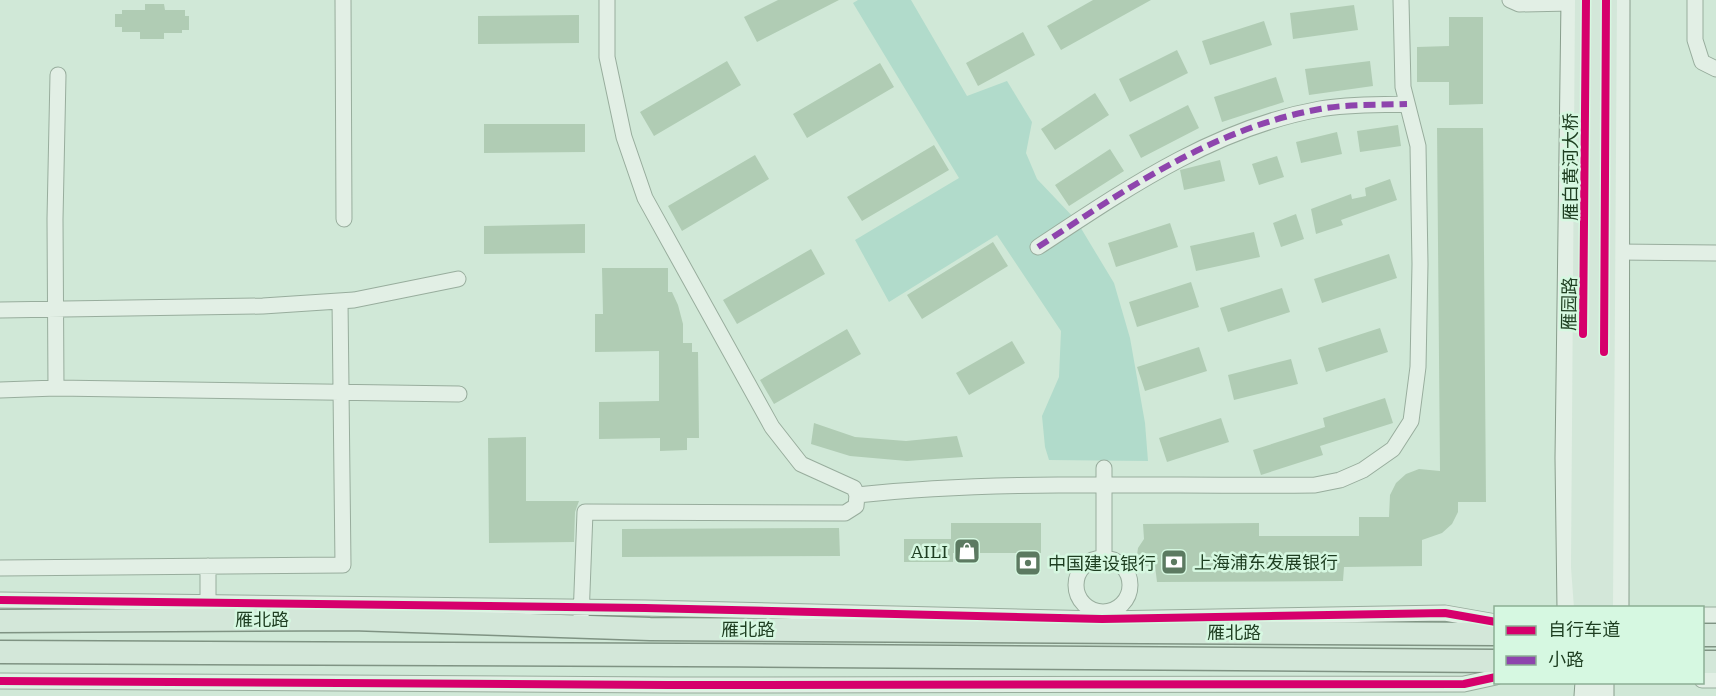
<svg xmlns="http://www.w3.org/2000/svg" width="1716" height="696" font-family="'Roboto Serif','Noto Sans SC',serif">
<style>
.green{fill:#b1dbcb}
.building{fill:#b0ccb4}
.lines{fill:none;stroke-linecap:round;stroke-linejoin:round}
.street-casing{stroke:#98ad9d;stroke-width:17}
.secondary-casing{stroke:#889d8c;stroke-width:23}
.primary-casing{stroke:#7f9383;stroke-width:25}
.street{stroke:#e2efe5;stroke-width:15}
.secondary{stroke:#e2efe5;stroke-width:21}
.primary{stroke:#d3e7d9;stroke-width:22}
.quiet{stroke:#8e44ad;stroke-width:6;stroke-dasharray:12 6;stroke-linecap:butt}
.cycleway-casing{stroke:#d6f8e1;stroke-width:11}
.cycleway{stroke:#d6006c;stroke-width:8}
.labels{text-anchor:middle;dominant-baseline:central;stroke-width:5;stroke-linejoin:round;paint-order:stroke}
.street-label{font-size:18px;fill:#1e3e21;stroke:#d6f8e1}
.poi-label{font-size:18px;fill:#1e3e21;stroke:#d6f8e1;text-anchor:start}
</style>
<rect width="100%" height="100%" fill="#d0e8d7"/>
<path class="green" d="M858 0H911L967 96 1007 81 1032 122 1026 153 1037 179 1076 220 1114 283 1130 338 1145 423 1148 461 1049 460 1045 447 1042 416 1059 377 1061 331 997 235 889 302 855 240 959 178 853 3Z"/>
<path class="building" d="M778 0H839L757 42 744 17Z
M1093 0H1151L1061 50 1047 26Z
M145 4H164L165 10H185V16H189V30H182V33H164V39H140V32H122V27H115V14H122V10H145Z
M1354 5 1358 30 1293 39 1290 13Z
M579 15V43L478 44V16Z
M1449 17H1483V104L1449 105V82H1417V47L1449 46Z
M1264 21 1272 45 1210 65 1202 41Z
M1023 32 1035 55 978 86 966 63Z
M1177 50 1188 73 1130 102 1119 79Z
M727 61 741 85 654 136 640 112Z
M1370 61 1373 86 1309 95 1305 69Z
M880 63 894 87 807 138 793 114Z
M1276 77 1284 102 1222 122 1214 97Z
M1095 93 1109 115 1055 150 1041 129Z
M1188 105 1199 128 1141 158 1129 135Z
M484 124H585V152L484 153Z
M1398 125 1401 146 1360 152 1357 131Z
M1437 128H1483L1486 502H1458V512L1452 524 1442 533 1422 540V566L1344 567 1343 581 1157 582 1155 566H1146L1137 555 1138 548 1144 539 1143 524 1259 523V536H1359V517H1389L1390 495 1396 483 1406 474 1419 469 1440 471Z
M1337 132 1342 154 1301 163 1296 142Z
M934 145 949 170 862 221 847 197Z
M1110 149 1124 171 1069 206 1055 185Z
M755 155 769 179 682 231 668 206Z
M1277 156 1284 177 1259 185 1252 164Z
M1220 160 1225 181 1184 190 1180 170Z
M1390 179 1397 200 1341 220 1343 225 1316 234 1311 209 1351 194 1352 199 1366 196 1365 188Z
M1296 214 1304 239 1281 247 1273 223Z
M1170 223 1178 247 1116 267 1108 243Z
M585 224V253L484 254V226Z
M1254 232 1260 257 1196 271 1190 246Z
M993 242 1008 266 922 319 907 295Z
M811 249 825 274 737 324 723 300Z
M1389 254 1397 278 1322 303 1314 279Z
M602 268H668V292H672L678 305 683 324V343H692V352H698L699 438H687V450L660 451V438L599 439V402L659 401V351L595 352V314H603Z
M1191 282 1199 307 1137 327 1129 302Z
M1282 288 1290 312 1228 332 1220 308Z
M1380 328 1388 352 1326 372 1318 348Z
M847 329 861 354 774 404 760 380Z
M1012 341 1025 363 969 395 956 373Z
M1199 347 1207 371 1145 391 1137 367Z
M1291 359 1298 384 1234 400 1228 375Z
M1385 398 1393 423 1320 446 1323 455 1261 475 1253 450 1325 427 1323 418Z
M1221 418 1229 442 1167 462 1159 438Z
M814 423 855 437 906 441 957 436 963 457 907 461 850 456 811 444Z
M526 437V501H579L575 512 574 542 489 543 488 438Z
M951 523H1041V553H953V562H904V539H951Z
M839 528 840 556 622 557V529Z"/>
<g class="lines">
<defs>
<path id="street" d="M343 0 344 219
M1510 0 1519 4 1571 3
M1695 0V40L1702 62 1716 69
M1038 247C1126 189 1214 128 1320 109 1347 104 1378 105 1407 104
M1618 252 1716 253
M0 310 263 306 354 300 458 279
M56 388 55 219 58 75
M0 390 56 388 459 394
M857 495C1009 479 1163 487 1315 485L1340 480 1363 470 1393 449 1411 421 1418 367 1420 264 1418 146 1403 87 1401 0
M1104 558V468
M1076 585a27 27 0 1 1 54 0a27 27 0 1 1-54 0Z
M0 568 343 565 340 301
M0 600 645 608 1102 619 1445 613 1496 622
M208 603V566
M1702 615H1716
M581 618 585 512 845 513 856 506 857 495 854 488 801 464 772 427 645 198 624 137 607 57V0
M1702 680H1716
M0 681 668 685 1464 684 1496 677"/>
<path id="secondary" d="M1568 608 1566 458 1572 0
M1618 608 1619 0
M1603 682V696
M1585 696 1586 682"/>
<path id="primary" d="M1585 608 1582 567 1586 0
M1602 608 1606 0
M0 621 352 619 650 629 1496 634
M1702 635H1716
M0 652C499 652 997 658 1496 661
M1702 662H1716"/>
</defs>
<use href="#street" class="street-casing"/>
<use href="#secondary" class="secondary-casing"/>
<use href="#primary" class="primary-casing"/>
<use href="#street" class="street"/>
<use href="#secondary" class="secondary"/>
<use href="#primary" class="primary"/>
<path class="quiet" d="M1038 247C1126 189 1214 128 1320 109 1347 104 1378 105 1407 104"/>
<defs>
<path id="cycleway" d="M1583 334 1586 0
M1604 352 1606 0
M0 600 645 608 1102 619 1445 613 1496 622
M0 681 668 685 1464 684 1496 677"/>
</defs>
<use href="#cycleway" class="cycleway-casing"/>
<use href="#cycleway" class="cycleway"/>
</g>
<defs>
<symbol id="shop-square" viewBox="-11 -11 22 22"><rect x="-9" y="-9" width="18" height="18" rx="4" fill="#5c7a61" stroke="#d6f8e1"/><path d="M-5-2.5h2.3a2.7 3.5 0 0 1 5.4 0H5L5.5 6h-11ZM-1.5-2.5h3a1.5 2.3 0 0 0-3 0Z" fill="#fff"/></symbol>
<symbol id="bank-square" viewBox="-11 -11 22 22"><rect x="-9" y="-9" width="18" height="18" rx="4" fill="#5c7a61" stroke="#d6f8e1"/><path d="M-6-4H6V4H-6ZM0-2.3a2.3 2.3 0 1 0 0 4.6a2.3 2.3 0 1 0 0-4.6Z" fill="#fff"/></symbol>
</defs>
<g fill-rule="evenodd">
<use href="#shop-square" x="952" y="536" width="30" height="30"/>
<use href="#bank-square" x="1159" y="547" width="30" height="30"/>
<use href="#bank-square" x="1013" y="548" width="30" height="30"/>
</g>
<g class="labels">
<g class="street-label">
<text transform="translate(1570 167) rotate(-90)">雁白黄河大桥</text>
<text transform="translate(1569 304) rotate(-89)">雁园路</text>
<text x="262" y="619">雁北路</text>
<text x="748" y="629">雁北路</text>
<text x="1234" y="632">雁北路</text>
</g>
<g class="poi-label">
<text x="948" y="551" text-anchor="end">AILI</text>
<text x="1194" y="562">上海浦东发展银行</text>
<text x="1048" y="563">中国建设银行</text>
</g>
</g>
<rect x="1494" y="606" width="210" height="78" fill="#d6f8e1" stroke="#8cae94" stroke-width="1.5"/>
<rect x="1506" y="626" width="30" height="9" fill="#d6006c" stroke="#8cae94" stroke-width="1.5"/>
<text x="1548" y="636" font-size="18" fill="#1e3e21">自行车道</text>
<rect x="1506" y="656" width="30" height="9" fill="#8e44ad" stroke="#8cae94" stroke-width="1.5"/>
<text x="1548" y="666" font-size="18" fill="#1e3e21">小路</text>
</svg>
